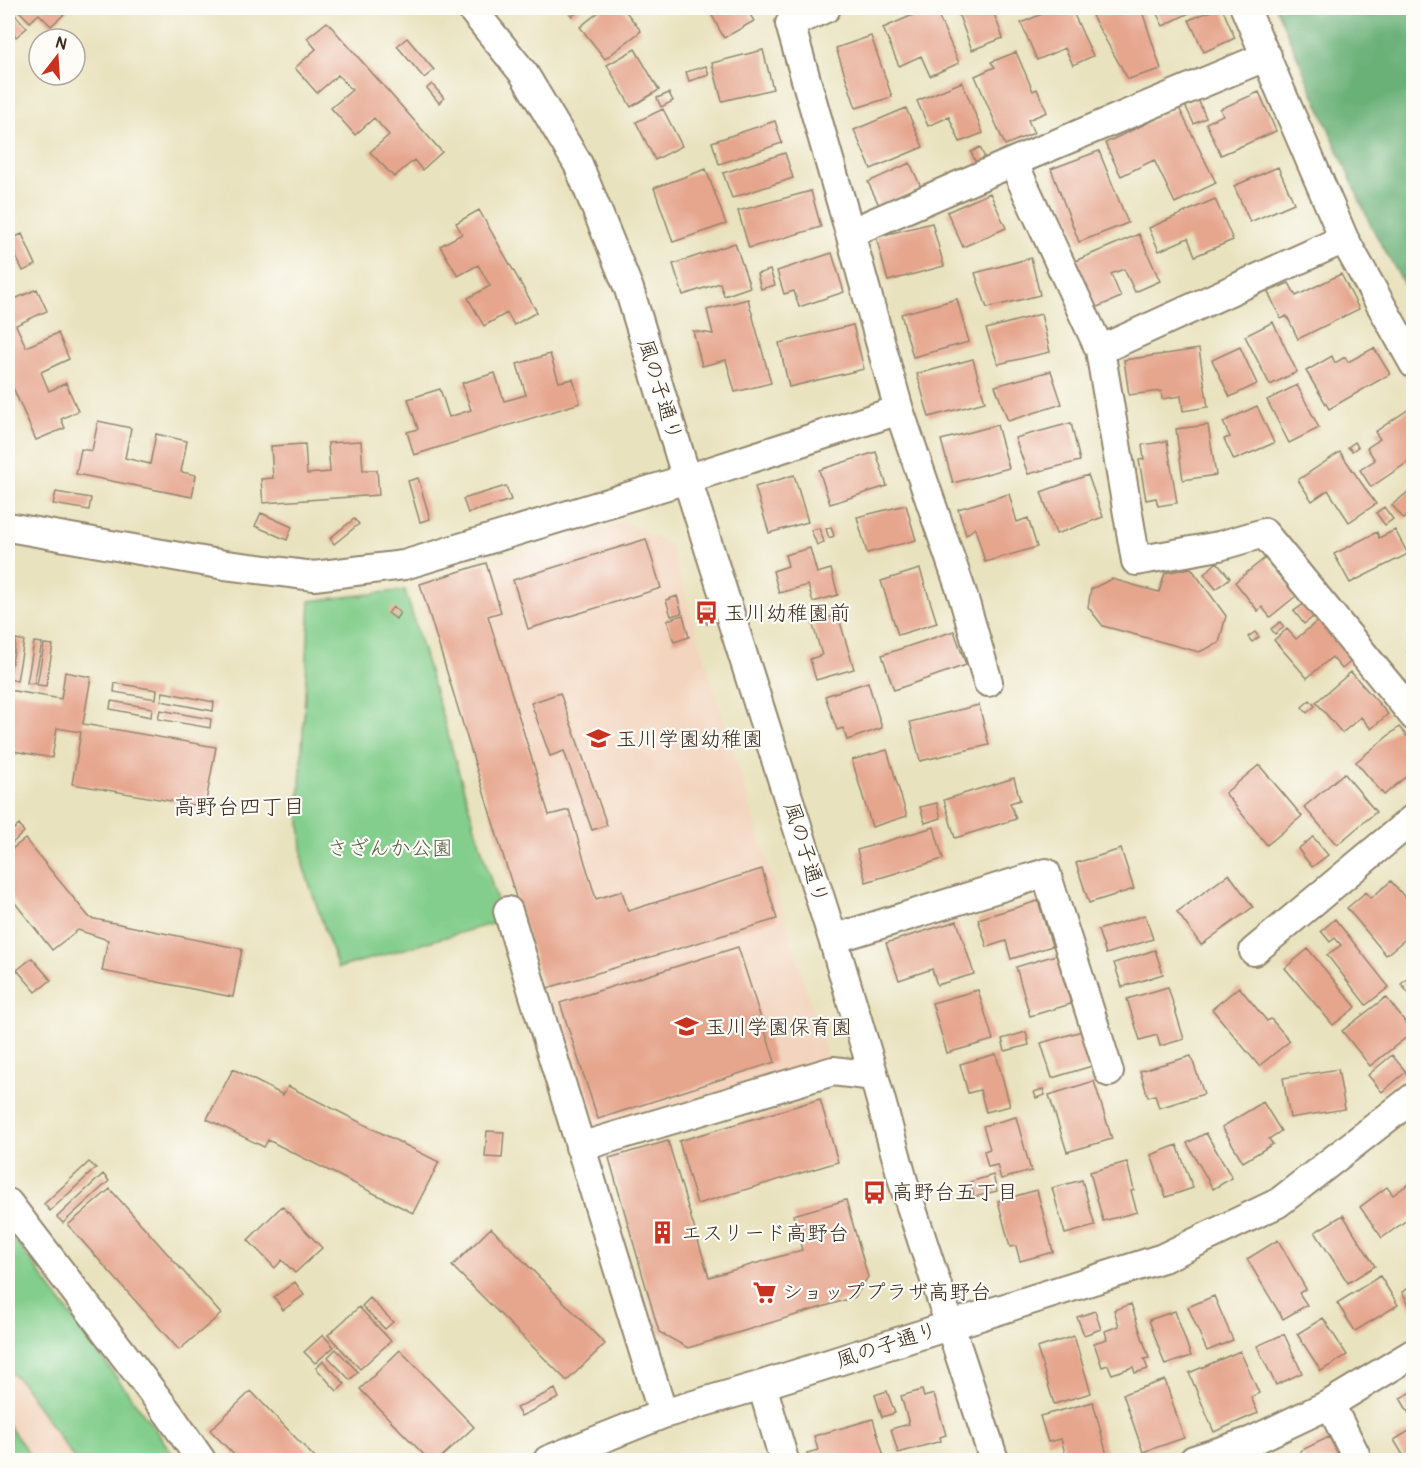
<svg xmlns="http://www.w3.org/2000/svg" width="1421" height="1468" font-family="Pangolin,'Klee One',sans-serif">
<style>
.built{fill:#f3d4be}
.green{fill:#83ce8c;stroke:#5f7c55;stroke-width:1.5}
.forest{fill:#6ab178;stroke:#526e4b;stroke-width:1.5}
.building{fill:#e6a58d}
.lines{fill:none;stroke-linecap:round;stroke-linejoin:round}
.minor-casing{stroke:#92866e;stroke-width:32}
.minor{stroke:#fff;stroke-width:28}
.labels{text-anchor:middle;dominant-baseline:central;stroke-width:4.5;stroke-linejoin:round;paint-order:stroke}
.street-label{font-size:21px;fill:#3b2a1e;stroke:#fdfcf7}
.poi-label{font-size:21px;fill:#3b2a1e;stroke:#fdfcf7;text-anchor:start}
.park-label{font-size:21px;fill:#515b3f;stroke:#fdfcf7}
.neighbourhood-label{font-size:22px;fill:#3b2a1e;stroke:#fdfcf7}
</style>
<rect width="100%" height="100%" fill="#fdfcf7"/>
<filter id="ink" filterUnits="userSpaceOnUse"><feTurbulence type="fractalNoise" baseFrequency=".0167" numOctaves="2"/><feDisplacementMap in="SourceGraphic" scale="12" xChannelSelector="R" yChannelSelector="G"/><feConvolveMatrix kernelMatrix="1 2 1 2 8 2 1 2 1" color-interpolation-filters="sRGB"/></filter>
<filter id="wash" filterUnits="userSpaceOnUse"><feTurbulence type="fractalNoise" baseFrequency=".008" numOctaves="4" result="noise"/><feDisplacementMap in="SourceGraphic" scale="24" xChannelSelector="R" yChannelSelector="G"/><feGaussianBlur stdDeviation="1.35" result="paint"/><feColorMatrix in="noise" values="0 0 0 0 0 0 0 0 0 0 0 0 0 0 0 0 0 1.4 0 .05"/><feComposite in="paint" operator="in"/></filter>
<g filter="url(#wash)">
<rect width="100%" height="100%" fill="#e9e2be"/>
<path class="built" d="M624 522 670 545 828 1059 590 1131 518 895 415 584Z
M8 1370 22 1383 75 1460H8Z"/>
<path class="green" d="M405 590 499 908 498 922 338 968 303 865 299 805 310 601Z
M8 1230 154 1428 177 1460H75L22 1383 8 1370Z
M8 1425 34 1460H8Z"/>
<path class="forest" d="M1276 8H1413V300L1371 226Z"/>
<g id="blocks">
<path class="building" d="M16 8H71L51 26 39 14 30 22Z
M565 8H583L572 16Z
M604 8H623L641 31 605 59 580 27Z
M708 8H746L754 21 724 38Z
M929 8H935L959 63 930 76 921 56 899 66 883 28Z
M956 8H992L1003 38 972 50Z
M1015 8H1031L1018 13Z
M1056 8H1071L1093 56 1073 65 1065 48 1037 60 1021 23Z
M1112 8H1141L1161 69 1128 79 1092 16Z
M1154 8H1199L1163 26Z
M1218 8H1222L1235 38 1204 52 1189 20Z
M10 9 27 28 16 37 8 28V11Z
M327 22 442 152 422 170 414 160 394 177 370 152 389 135 374 118 355 135 331 108 352 90 338 75 317 93 295 68 316 49 307 38Z
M871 36 892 97 856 108 836 48Z
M407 38 434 70 424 78 397 46Z
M635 49 659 90 631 107 607 65Z
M763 50 773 89 722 101 712 63Z
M1016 52 1033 91 1037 89 1047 112 1028 120 1034 133 1005 145 975 76 995 67 991 62Z
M706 66 709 75 689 81 686 72Z
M962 82 983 133 960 142 949 117 928 126 917 101Z
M432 84 444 98 439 103 427 88Z
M1259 92 1276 131 1221 155 1206 123 1223 115 1220 109Z
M669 93 673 101 661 107 657 98Z
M1198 99 1206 118 1194 124 1185 105Z
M906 108 923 147 871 169 854 130Z
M1179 108 1216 183 1175 203 1154 160 1121 176 1105 143Z
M663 109 682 146 655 160 636 122Z
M775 121 782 143 719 164 712 142Z
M980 147 987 163 978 167 971 152Z
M1099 151 1128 223 1079 242 1051 169Z
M785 153 793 178 732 198 723 173Z
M910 163 921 187 879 205 868 182Z
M1278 167 1294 203 1250 222 1234 186Z
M706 169 726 224 673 242 654 188Z
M811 191 821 227 749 248 738 211Z
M990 193 1006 228 963 247 947 212Z
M1215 199 1233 240 1195 256 1188 238 1159 251 1149 228Z
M479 210 537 312 514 325 507 313 484 326 468 298 490 286 478 265 458 276 440 246 462 234 456 223Z
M932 223 944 266 888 281 876 237Z
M22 234 36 265 23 271 8 240Z
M1139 234 1160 281 1135 292 1124 269 1111 274 1121 297 1095 308 1075 261Z
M735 243 750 287 724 296 720 283 683 295 673 264Z
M832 253 844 292 799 307 794 291 784 294 777 271Z
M1031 258 1040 295 987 308 975 273Z
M770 270 775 285 761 289 757 274Z
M1341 274 1359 309 1298 339 1287 316 1281 319 1268 292 1289 283 1296 296Z
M37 289 47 311 16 325 26 347 58 333 69 359 41 372 49 391 66 383 78 411 61 419 65 428 36 440 8 376V302Z
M748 299 771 383 735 392 726 360 702 366 693 331 713 334 707 310Z
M957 299 969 342 913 357 901 314Z
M1041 314 1050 352 998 364 986 329Z
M1273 322 1297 372 1270 385 1245 336Z
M853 325 864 369 789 387 779 343Z
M1240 347 1257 384 1230 397 1212 360Z
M1374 348 1390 374 1329 409 1306 371 1332 356 1335 363 1345 357 1348 362Z
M1199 349 1208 407 1183 411 1181 396 1162 399 1161 391 1129 395 1124 360Z
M550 354 559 382 573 379 580 403 414 455 407 432 418 429 408 399 440 389 449 417 471 410 462 383 495 373 504 401 526 395 517 364Z
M973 359 985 402 929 417 917 374Z
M1051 371 1062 404 1008 421 995 386Z
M1297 385 1319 428 1289 443 1267 400Z
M1257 406 1274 443 1234 460 1224 439 1230 437 1223 422Z
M1409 409 1414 415V458L1371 487 1360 470 1375 460 1367 448 1380 439 1375 432Z
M98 421 131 428 125 458 150 464 156 434 187 441 181 472 196 475 192 497 76 474 81 449 92 451Z
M1071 423 1080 461 1028 474 1015 438Z
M997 425 1009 468 953 483 941 440Z
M1208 425 1216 475 1183 480 1176 429Z
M361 441 363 470H377L379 495 263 503 261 479 273 478 271 446 305 444 307 474 330 472 328 443Z
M1167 441 1177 503 1158 506 1156 498 1146 500 1139 460 1144 459 1142 445Z
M1355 442 1358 447 1352 451 1348 447Z
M876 452 887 486 830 504 819 470Z
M1340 452 1376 504 1349 522 1328 490 1312 501 1298 480Z
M794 475 808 522 769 533 755 487Z
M1088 475 1103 517 1056 534 1041 492Z
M418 478 430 519 420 522 408 481Z
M506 486 511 500 468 513 463 499Z
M1414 487V519L1410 515 1404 519 1392 505Z
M56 492 91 498 89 510 53 504Z
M1009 494 1017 522 1028 518 1037 547 985 562 975 528 966 535 958 509Z
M906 505 916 540 867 553 857 517Z
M1384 507 1393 519 1385 525 1376 513Z
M261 513 292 527 287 540 255 526Z
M354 519 359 524 334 544 330 538Z
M831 527 834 536 829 538 826 529Z
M819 528 824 542 817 545 811 530Z
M1395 530 1408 554 1350 583 1334 554 1377 532 1379 538Z
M646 539 661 588 528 629 513 580Z
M810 548 817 573 831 569 838 595 813 602 808 585 779 593 773 571 788 566 785 555Z
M1265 558 1296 596 1270 617 1262 607 1258 611 1235 582Z
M1217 562 1230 578 1216 589 1204 574Z
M486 563 501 612 488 616 549 815 569 810 596 899 622 891 628 911 762 869 777 919 544 989 420 584Z
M1191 568 1226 616 1219 643 1199 652 1103 626 1088 607 1091 589 1112 579 1159 592 1165 573Z
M920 569 937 623 898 635 881 581Z
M677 596 682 613 671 616 666 600Z
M1308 601 1317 614 1304 624 1294 611Z
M708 602 715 621 707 624 700 605Z
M393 607 400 613 396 619 388 613Z
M683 615 689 637 674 642 667 620Z
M838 615 854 669 816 680 810 659 822 655 812 622Z
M1320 619 1354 659 1342 669 1332 657 1307 678 1274 640 1287 629 1296 639Z
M1280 622 1284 627 1275 634 1271 629Z
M954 631 966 665 894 690 882 655Z
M1255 632 1259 637 1252 642 1248 637Z
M16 639 24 641 17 681 9 679Z
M34 642 42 643 34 684 27 683Z
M44 644 53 645 46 686 37 685Z
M1414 647V661L1407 652Z
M65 672 91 677 83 724 216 747 205 807 72 784 81 732 57 728 52 758 8 750V690L61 699Z
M1351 672 1388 714 1371 729 1361 717 1342 733 1316 702Z
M868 682 882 728 847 740 843 728 837 730 825 696Z
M115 683 157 690 156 699 114 692Z
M163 692 214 702 213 711 161 701Z
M560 693 607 825 592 830 564 751 550 756 531 703Z
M1310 700 1315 706 1307 713 1302 707Z
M111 701 152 708 151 717 110 709Z
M979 705 989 745 920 761 910 722Z
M160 710 211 719 210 728 158 719Z
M1399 727 1414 744V770L1384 795 1356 762Z
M887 750 907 816 872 827 852 760Z
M1259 765 1302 816 1267 845 1225 793Z
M1344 773 1376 812 1337 845 1304 807Z
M1014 778 1020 800 1010 803 1016 819 955 838 944 800Z
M937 803 941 818 925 823 920 807Z
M19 825 24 832 8 847V834Z
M934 827 943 859 866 882 857 850Z
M1313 837 1328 855 1312 867 1298 849Z
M25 839 90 918 242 949 233 997 102 971 108 940 78 930 52 950 8 894V852Z
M1121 849 1134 889 1089 903 1076 863Z
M1229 874 1253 907 1201 945 1177 912Z
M1391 881 1414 908V932L1386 955 1347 908 1366 892 1371 898Z
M1038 901 1052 946 1011 959 1006 941 987 947 978 919Z
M1145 915 1153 939 1106 954 1098 930Z
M1335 919 1389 987 1366 1005 1327 955 1341 945 1335 938 1330 942 1321 931Z
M957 921 974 974 937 985 932 969 899 980 886 943Z
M738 947 775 1062 598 1119 560 1003Z
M1308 949 1356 1007 1333 1025 1285 968Z
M1155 950 1163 974 1122 987 1114 963Z
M1056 955 1071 1004 1030 1016 1016 967Z
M32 958 51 980 36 992 17 970Z
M1414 974V1000L1401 984Z
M1168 987 1184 1039 1160 1046 1157 1035 1140 1040 1127 999Z
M1239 987 1267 1021 1271 1019 1290 1041 1259 1066 1212 1009Z
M978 990 993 1040 947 1053 932 1003Z
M1386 997 1413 1032 1370 1066 1342 1031Z
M1082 1031 1092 1066 1052 1078 1041 1043Z
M1026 1032 1029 1045 1005 1051 1002 1039Z
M996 1054 1010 1106 986 1112 980 1090 968 1093 960 1064Z
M1392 1055 1406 1072 1382 1092 1368 1075Z
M1191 1056 1204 1094 1159 1108 1155 1095 1148 1097 1140 1071Z
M233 1069 283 1095 288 1086 439 1162 413 1213 268 1140 264 1147 207 1119Z
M1338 1069 1345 1109 1290 1118 1283 1078Z
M1094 1081 1112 1139 1067 1152 1049 1095Z
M1043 1089 1045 1095 1036 1098 1034 1092Z
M820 1099 838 1162 697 1204 679 1141Z
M1263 1102 1281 1131 1269 1139 1273 1144 1243 1162 1222 1127Z
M1016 1117 1031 1171 1001 1179 997 1165 988 1167 984 1151 990 1149 983 1126Z
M487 1131 504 1132 502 1158 485 1157Z
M1206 1133 1232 1178 1213 1189 1187 1143Z
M668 1141 709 1277 802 1250 793 1215 846 1200 868 1277 855 1297 688 1348 659 1332 609 1158Z
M1177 1145 1193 1188 1166 1197 1151 1155Z
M89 1162 96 1168 50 1211 44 1204Z
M1127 1162 1134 1190 1131 1191 1137 1212 1103 1221 1090 1172Z
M103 1174 109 1181 63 1223 57 1217Z
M993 1175 997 1191 974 1197 970 1182Z
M1082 1180 1095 1226 1065 1234 1052 1188Z
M1414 1180V1220L1411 1217 1382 1238 1360 1207 1387 1187 1393 1195Z
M110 1189 221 1314 179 1350 68 1225Z
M1037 1190 1053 1252 1020 1261 1016 1246 1010 1247 998 1201Z
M282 1206 322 1248 295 1273 282 1260 275 1268 248 1240Z
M1343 1215 1375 1266 1348 1283 1315 1232Z
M491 1228 605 1344 567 1381 452 1266Z
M1278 1240 1306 1289 1299 1293 1307 1305 1283 1319 1247 1259Z
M1380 1276 1398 1305 1355 1331 1337 1303Z
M295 1282 304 1295 283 1310 274 1297Z
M1414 1285V1313L1402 1292Z
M1214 1296 1233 1340 1207 1351 1188 1307Z
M370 1298 393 1322 385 1329 362 1306Z
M1131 1304 1149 1358 1144 1359 1148 1369 1135 1373 1133 1367 1112 1374 1108 1365 1102 1367 1094 1343 1107 1339 1105 1331 1119 1326 1114 1310Z
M359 1307 391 1341 360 1369 328 1335Z
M1095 1311 1101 1329 1084 1335 1077 1317Z
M1175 1311 1191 1356 1165 1365 1149 1320Z
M1323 1318 1347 1355 1321 1371 1297 1334Z
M1284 1334 1302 1373 1276 1385 1257 1346Z
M323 1335 334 1347 315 1363 304 1352Z
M1074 1336 1091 1393 1054 1404 1037 1348Z
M336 1349 358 1372 350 1380 328 1357Z
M400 1350 474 1427 438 1460H429L360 1389Z
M1240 1351 1259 1393 1251 1397 1258 1413 1214 1432 1189 1373Z
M323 1361 345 1384 337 1391 316 1368Z
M1165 1380 1184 1438 1143 1452 1123 1394Z
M555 1389 559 1398 521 1416 516 1408Z
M922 1390 924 1397 934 1394 946 1435 940 1437 941 1441 898 1453 891 1429 909 1424 901 1396Z
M251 1391 317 1460H239L210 1430Z
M887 1391 895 1413 882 1417 875 1395Z
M1414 1391V1422L1400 1398Z
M1093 1402 1108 1459 1067 1460 1061 1439 1048 1442 1040 1416Z
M873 1419 885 1460H809L807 1453 818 1450 814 1436Z
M1414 1428V1460H1406L1394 1440Z
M1329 1437 1341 1460H1305L1300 1451Z"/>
</g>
</g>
<g filter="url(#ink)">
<use href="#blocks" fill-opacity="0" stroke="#92866e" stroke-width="1.5"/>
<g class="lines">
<defs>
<path id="minor" d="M471 8 524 74 578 164 629 289 687 479 833 939 874 1076 905 1188 994 1460
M826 8 790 24 850 233 899 410 963 596 988 682
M1245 8 1344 239 1414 364
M1013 162 1100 350
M850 233 1013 162 1267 56
M1344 239 1100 350 1136 561 1219 546 1264 533 1414 716
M8 527 225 565 314 576 404 565 687 479 899 410
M508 911 663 1414
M833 939 1046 873 1109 1072
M1254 951 1414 818
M580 1147 833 1071 874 1076
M8 1203 169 1414 201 1460
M762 1385 784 1460
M1330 1404 1355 1454
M548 1460 663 1414 762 1385 1163 1258 1278 1203 1414 1097
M1194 1460 1252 1441 1330 1404 1414 1353"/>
</defs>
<use href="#minor" class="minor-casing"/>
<use href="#minor" class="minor"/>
</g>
</g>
<defs>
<symbol id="bus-bare" viewBox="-9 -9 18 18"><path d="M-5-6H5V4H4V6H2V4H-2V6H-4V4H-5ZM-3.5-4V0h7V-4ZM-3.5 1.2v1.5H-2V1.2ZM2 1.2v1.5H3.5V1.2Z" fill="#c8321e" stroke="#fdfcf7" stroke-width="2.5" paint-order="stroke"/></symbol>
<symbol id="school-bare" viewBox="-9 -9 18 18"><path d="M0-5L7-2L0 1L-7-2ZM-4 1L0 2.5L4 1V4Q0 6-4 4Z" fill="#c8321e" stroke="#fdfcf7" stroke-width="2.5" paint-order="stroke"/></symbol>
<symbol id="building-bare" viewBox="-9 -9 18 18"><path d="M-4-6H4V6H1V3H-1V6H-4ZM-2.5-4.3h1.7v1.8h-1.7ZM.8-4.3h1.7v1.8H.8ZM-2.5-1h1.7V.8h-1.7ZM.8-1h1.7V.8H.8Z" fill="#c8321e" stroke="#fdfcf7" stroke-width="2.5" paint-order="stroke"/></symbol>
<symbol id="supermarket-bare" viewBox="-9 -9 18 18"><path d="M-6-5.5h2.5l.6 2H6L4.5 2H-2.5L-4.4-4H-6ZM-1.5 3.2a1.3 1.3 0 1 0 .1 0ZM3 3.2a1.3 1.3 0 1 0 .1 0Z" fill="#c8321e" stroke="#fdfcf7" stroke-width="2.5" paint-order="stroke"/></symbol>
</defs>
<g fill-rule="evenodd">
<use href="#bus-bare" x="690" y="596" width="33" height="33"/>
<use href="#school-bare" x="582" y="722" width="33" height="33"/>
<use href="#school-bare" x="670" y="1010" width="33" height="33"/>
<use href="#bus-bare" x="858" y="1176" width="33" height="33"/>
<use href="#building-bare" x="646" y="1216" width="33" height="33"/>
<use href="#supermarket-bare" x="748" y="1276" width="33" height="33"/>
</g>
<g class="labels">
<g class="street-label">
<text transform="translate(660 390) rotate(73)">風の子通り</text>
<text transform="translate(806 853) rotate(73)">風の子通り</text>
<text transform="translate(887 1345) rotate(-18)">風の子通り</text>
</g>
<g class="poi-label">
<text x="724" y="613">玉川幼稚園前</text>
<text x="616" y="739">玉川学園幼稚園</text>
<text x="705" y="1027">玉川学園保育園</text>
<text x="892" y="1192">高野台五丁目</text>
<text x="681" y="1233">エスリード高野台</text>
<text x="782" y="1292">ショッププラザ高野台</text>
</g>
<g class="park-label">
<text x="390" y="848">さざんか公園</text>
</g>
<g class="neighbourhood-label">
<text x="239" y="807">高野台四丁目</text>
</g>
</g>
<rect width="1421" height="1468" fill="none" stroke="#fdfcf7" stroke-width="30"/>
<g transform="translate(57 57) rotate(17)"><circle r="28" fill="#fdfcf7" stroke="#afa8a0" stroke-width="1.5"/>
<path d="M0-4.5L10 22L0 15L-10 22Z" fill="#c8321e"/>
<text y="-9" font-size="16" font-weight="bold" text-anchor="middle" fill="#3b2a1e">N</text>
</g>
</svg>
